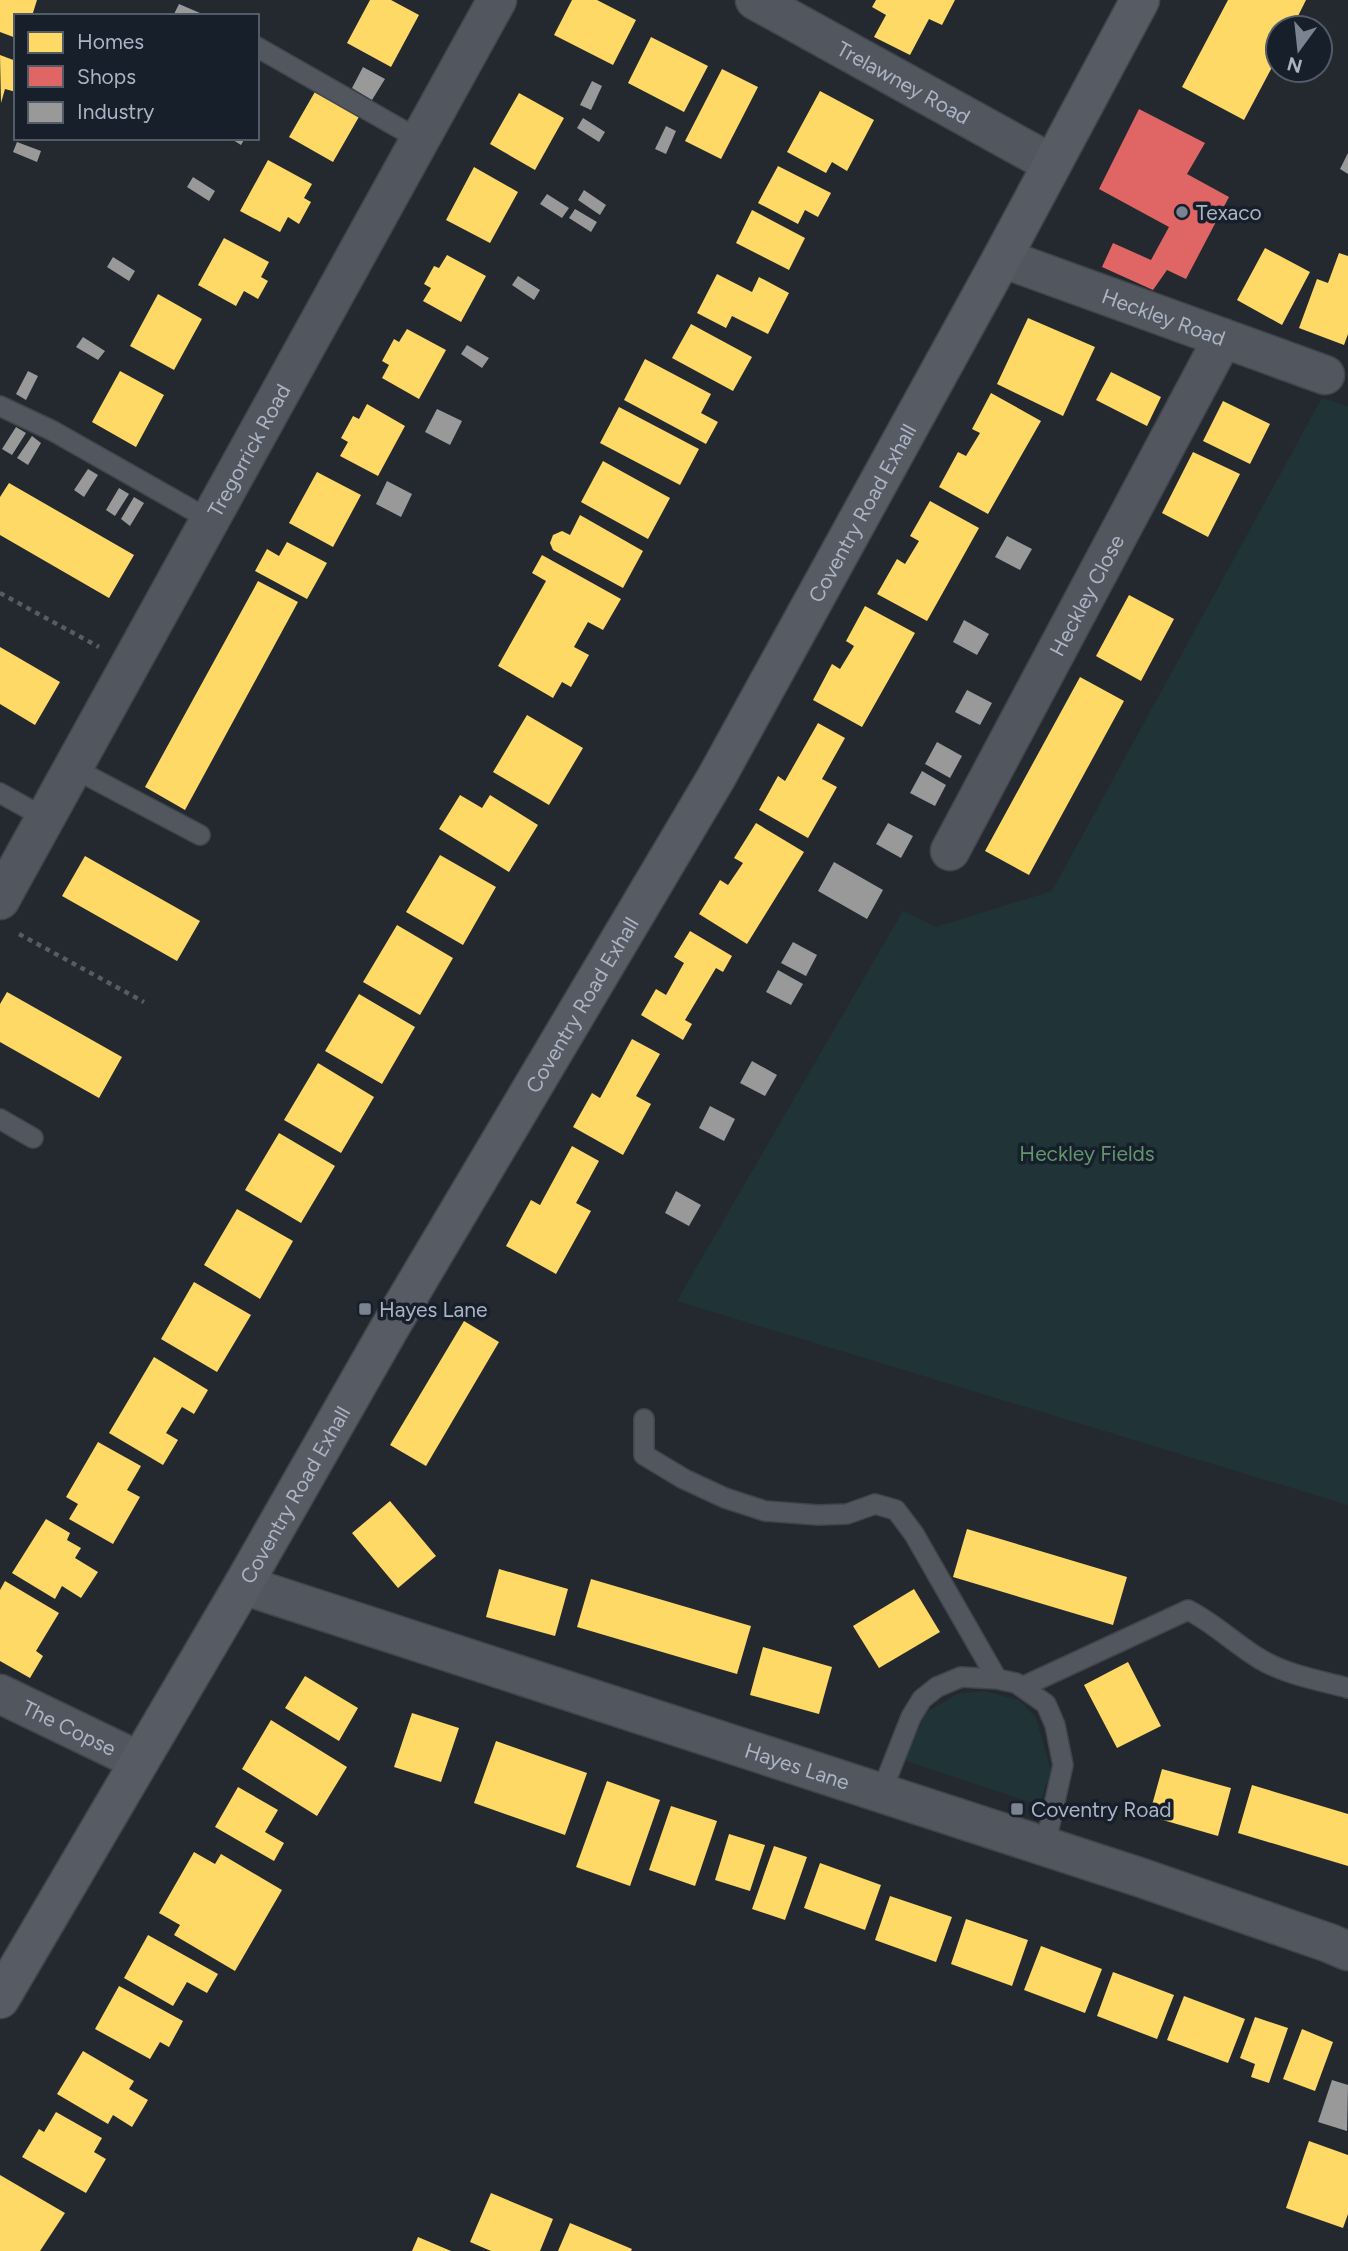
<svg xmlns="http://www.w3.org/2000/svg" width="1348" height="2251" font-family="Figtree,sans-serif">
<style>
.green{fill:#203336}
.homes{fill:#ffd966}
.shops{fill:#e06666}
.industry{fill:#999}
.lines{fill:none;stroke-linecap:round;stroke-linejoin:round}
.service-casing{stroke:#41454b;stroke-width:22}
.minor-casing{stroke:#41454b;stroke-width:41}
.secondary-casing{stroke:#41454b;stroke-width:41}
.path{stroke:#555c62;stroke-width:4.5;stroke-dasharray:5 5;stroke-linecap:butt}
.service{stroke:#52575f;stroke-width:19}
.minor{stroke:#52575f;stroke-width:38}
.secondary{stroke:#565b64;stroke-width:38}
.poi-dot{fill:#7b8390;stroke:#171f2b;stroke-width:2.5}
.labels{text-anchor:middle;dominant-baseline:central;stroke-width:7;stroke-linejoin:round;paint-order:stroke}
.street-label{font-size:21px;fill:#aab4c4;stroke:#171f2b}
.poi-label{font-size:21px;fill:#aab4c4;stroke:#171f2b;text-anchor:start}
.park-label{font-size:21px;fill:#62956e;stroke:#171f2b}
</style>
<rect width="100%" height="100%" fill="#242930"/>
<path class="green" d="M1322 398 1348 406V1505L677 1301 903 911 936 927 1052 891Z
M983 1691 1019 1700 1036 1718 1051 1771 1039 1805 903 1760 927 1712 957 1694Z"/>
<path class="homes" d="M0 0H37L32 16H16V38L0 32Z
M370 0H391L419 15 391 67 347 43Z
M572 0H597L636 20 613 65 554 35Z
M876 0H955L942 25 929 19 910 55 874 37 886 15 872 7Z
M1228 0H1306L1292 28H1278V56L1244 120 1182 87Z
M651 37 708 66 684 112 628 83Z
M0 55 16 61V92L5 89 1 103Z
M722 69 758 87 721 159 685 141Z
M316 90 360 115 333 162 289 137Z
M820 91 874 120 847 171 832 162 826 173 787 152Z
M519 93 564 118 535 170 490 144Z
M268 160 312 184 304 198 311 202 299 224 288 217 280 232 240 211Z
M778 166 831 193 818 217 805 210 798 224 758 203Z
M474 167 518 192 490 243 446 220Z
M752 210 805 238 789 270 736 243Z
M224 238 269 262 261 277 268 281 258 299 244 291 236 306 198 285Z
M1265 248 1310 272 1282 325 1237 300Z
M1339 253 1348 256V334L1344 345 1299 328 1317 279 1328 283Z
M447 255 486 276 461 322 423 301 431 288 424 284 434 266 439 268Z
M717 274 752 292 759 277 789 293 768 334 732 316 726 328 697 313Z
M158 294 202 319 174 370 130 346Z
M1028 318 1095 347 1063 416 997 384Z
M691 324 752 357 733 391 672 358Z
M407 329 446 350 419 399 382 378 389 365 382 361 394 339 399 342Z
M645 359 711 394 701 413 718 422 706 444 624 400Z
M120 371 164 395 136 447 92 422Z
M1111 372 1161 397 1147 426 1096 400Z
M991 393 1041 421 988 514 939 487 958 452 966 456 980 433 972 429Z
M1223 401 1270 424 1250 464 1203 441Z
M367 404 405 426 378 476 340 456 348 442 341 438 353 416 359 419Z
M619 407 699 449 680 485 600 443Z
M1193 452 1240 474 1208 537 1162 513Z
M603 461 670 498 648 539 581 502Z
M317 472 361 495 333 547 289 523Z
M9 483 134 555 109 598 0 535V497Z
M930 501 979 528 927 621 877 594 897 559 905 564 919 541 910 536Z
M580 515 643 551 623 588 553 550 550 543 553 535 562 531 570 535Z
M287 542 327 563 307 599 255 571 267 549 279 556Z
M542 555 621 599 603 630 588 622 574 647 589 655 571 687 562 682 553 698 498 666 546 581 532 573Z
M258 581 298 602 185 810 145 787Z
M1129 595 1174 619 1141 681 1096 656Z
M865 606 915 633 862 727 813 700 832 664 840 669 854 646 846 641Z
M0 647 60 682 35 725 0 704Z
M1080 677 1124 701 1029 875 985 851Z
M527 715 583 748 549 805 493 772Z
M818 723 845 738 822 779 837 787 808 838 759 810 778 776 785 781Z
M460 795 482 808 490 795 538 825 509 872 439 829Z
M756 823 804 852 747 944 699 914 720 880 728 885 743 863 734 858Z
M440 855 496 887 463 945 406 912Z
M85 856 200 921 177 961 62 896Z
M397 925 453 958 420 1015 363 982Z
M690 931 732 956 723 972 716 968 685 1020 692 1024 683 1040 641 1015 656 989 666 995 684 963 674 957Z
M7 992 122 1057 99 1098 0 1042V1004Z
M359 994 415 1027 382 1084 325 1051Z
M632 1039 660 1054 636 1096 651 1104 623 1155 573 1127 592 1093 600 1098Z
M318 1063 374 1097 341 1153 284 1120Z
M279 1133 335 1166 301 1223 245 1190Z
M572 1146 599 1161 576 1203 591 1211 556 1274 506 1246 531 1200 540 1205Z
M237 1209 293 1241 260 1299 204 1265Z
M194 1282 251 1315 217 1372 161 1339Z
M464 1321 499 1342 426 1466 390 1445Z
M154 1357 208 1390 194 1414 182 1407 166 1433 178 1440 163 1465 109 1433Z
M98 1442 141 1466 127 1490 140 1497 113 1544 69 1519 78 1504 66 1497Z
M390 1501 436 1556 398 1588 352 1533Z
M46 1519 70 1533 67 1540 81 1548 75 1558 98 1572 81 1598 62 1586 55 1599 12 1573Z
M967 1529 1127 1577 1113 1625 953 1577Z
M499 1569 568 1589 555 1636 486 1617Z
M591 1579 751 1626 737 1674 577 1627Z
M5 1581 59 1613 36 1651 43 1656 30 1678 0 1661V1590Z
M914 1589 940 1632 879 1668 853 1626Z
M763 1647 832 1667 819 1714 750 1695Z
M1128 1662 1161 1726 1117 1748 1084 1685Z
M305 1676 358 1708 339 1741 285 1708Z
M412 1713 459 1728 441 1782 394 1767Z
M271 1720 347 1767 317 1816 242 1769Z
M496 1741 587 1773 565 1835 474 1803Z
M1162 1769 1231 1788 1218 1836 1149 1816Z
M607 1781 660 1800 630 1886 576 1867Z
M1252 1785 1348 1814V1866L1238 1833Z
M238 1787 278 1810 265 1832 284 1843 274 1861 215 1827Z
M671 1806 717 1821 695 1886 649 1870Z
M729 1834 765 1845 750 1891 715 1880Z
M774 1846 807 1857 785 1920 752 1909Z
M194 1852 215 1864 221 1854 282 1890 235 1971 174 1935 180 1925 159 1913Z
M820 1863 881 1885 865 1930 804 1908Z
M890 1896 952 1917 936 1962 875 1940Z
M966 1919 1028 1940 1012 1986 951 1964Z
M148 1935 218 1974 207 1993 187 1982 173 2006 124 1978Z
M1041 1946 1102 1969 1085 2013 1024 1990Z
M1113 1972 1174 1995 1157 2039 1097 2016Z
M119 1986 183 2021 169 2047 160 2042 150 2059 95 2029Z
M1184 1996 1245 2019 1228 2063 1167 2040Z
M1255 2017 1288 2028 1269 2083 1251 2077 1255 2064 1240 2058Z
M1302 2029 1333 2042 1315 2091 1283 2079Z
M83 2051 134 2081 129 2089 148 2100 132 2127 113 2115 108 2124 57 2094Z
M56 2112 102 2138 94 2152 106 2159 86 2193 22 2157 39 2129 44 2132Z
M1309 2141 1348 2155V2214L1343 2228 1286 2208Z
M0 2175 65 2213 40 2251H0Z
M491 2193 553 2219 540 2251H491L470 2242Z
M570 2223 632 2249 631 2251H558Z
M418 2237 451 2251H412Z"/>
<path class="shops" d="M1139 109 1205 143 1187 174 1229 197 1186 279 1167 270 1153 290 1102 267 1113 243 1151 260 1169 227 1099 189Z"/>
<path class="industry" d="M179 4 207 16H173Z
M363 67 385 79 372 100 352 88Z
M592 81 602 86 591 110 580 105Z
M583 118 605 132 599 142 577 128Z
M666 126 676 131 666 154 655 149Z
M230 138H245L241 145Z
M17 142 41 151 37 162 13 152Z
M1348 153V174L1340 169Z
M193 177 215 191 209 201 187 187Z
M584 190 606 205 600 215 578 200Z
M547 194 569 208 562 218 540 204Z
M575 209 597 222 591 232 569 218Z
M113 257 135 271 129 281 107 267Z
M518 276 540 290 534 300 512 285Z
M83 337 105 351 98 360 76 347Z
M467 345 489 358 482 368 461 354Z
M28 371 38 376 26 400 16 394Z
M437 409 462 421 450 445 425 432Z
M16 427 26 433 12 455 2 449Z
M32 436 41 443 28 465 17 458Z
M88 469 98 475 84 497 74 490Z
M387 481 412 494 401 517 376 504Z
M119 488 129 494 115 516 106 510Z
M134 497 144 503 130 526 121 519Z
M1007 536 1032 549 1020 570 995 557Z
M964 620 989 634 977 655 953 642Z
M967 690 992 703 980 725 955 712Z
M937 742 962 756 950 778 925 764Z
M922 771 946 785 935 806 910 793Z
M888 823 913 836 901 858 876 844Z
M834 862 883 890 867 919 818 891Z
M793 942 817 955 806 976 781 963Z
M778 970 803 984 791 1005 766 992Z
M752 1061 777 1075 765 1096 740 1083Z
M710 1106 735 1119 724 1141 699 1128Z
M676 1191 701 1205 689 1226 665 1213Z
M1332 2080 1348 2085 1347 2131 1318 2122Z"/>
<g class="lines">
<defs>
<path id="service" d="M257 47 420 140
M0 406 53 431 210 520
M73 768 200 835
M0 793 45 818
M0 1119 33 1138
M644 1419V1455L684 1479 725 1498 765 1511 818 1515 847 1514 875 1504 896 1510 914 1534 997 1679
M1022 1687 1188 1610C1214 1623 1235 1644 1260 1659 1287 1675 1318 1680 1348 1688
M881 1793 911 1717 922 1699 937 1687 961 1677 997 1679 1016 1683 1046 1704 1055 1725 1063 1765 1045 1846"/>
<g id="minor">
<path id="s1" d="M755 0 1052 164"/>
<path id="s2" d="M1002 258 1325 375"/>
<path id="s3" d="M950 851 1223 338"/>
<path id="s4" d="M0 900 497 0"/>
<path id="s5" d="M243 1585 1142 1878 1329 1943 1348 1951"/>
<path id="s6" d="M0 1694 139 1761"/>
</g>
<g id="secondary">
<path id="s7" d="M0 1999 243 1585 389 1329 716 778 1002 258 1140 0"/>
</g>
</defs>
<use href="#service" class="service-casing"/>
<use href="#minor" class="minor-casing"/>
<use href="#secondary" class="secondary-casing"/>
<path class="path" d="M0 593 99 647
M19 934 144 1002"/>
<use href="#service" class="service"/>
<use href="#minor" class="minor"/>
<use href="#secondary" class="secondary"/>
</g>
<g class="poi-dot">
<circle cx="1182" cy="212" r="7"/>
<rect x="358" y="1302" width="14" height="14" rx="3.5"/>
<rect x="1010" y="1802" width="14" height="14" rx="3.5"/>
</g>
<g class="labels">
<g class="street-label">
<text stroke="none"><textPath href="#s1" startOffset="170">Trelawney Road</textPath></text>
<text stroke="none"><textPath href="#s2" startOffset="172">Heckley Road</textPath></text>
<text stroke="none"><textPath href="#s4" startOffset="514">Tregorrick Road</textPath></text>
<text stroke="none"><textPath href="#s7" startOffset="1718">Coventry Road Exhall</textPath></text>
<text stroke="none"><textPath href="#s3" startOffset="290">Heckley Close</textPath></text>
<text stroke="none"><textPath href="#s7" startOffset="1152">Coventry Road Exhall</textPath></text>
<text stroke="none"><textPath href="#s7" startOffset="584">Coventry Road Exhall</textPath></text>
<text stroke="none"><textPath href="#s6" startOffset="77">The Copse</textPath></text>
<text stroke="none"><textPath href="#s5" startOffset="583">Hayes Lane</textPath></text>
</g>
<g class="poi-label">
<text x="1196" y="212">Texaco</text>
<text x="379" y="1309">Hayes Lane</text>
<text x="1031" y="1809">Coventry Road</text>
</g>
<g class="park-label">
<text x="1087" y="1153">Heckley Fields</text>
</g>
</g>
<rect x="14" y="14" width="245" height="126" fill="#171f2b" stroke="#525b68" stroke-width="2"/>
<rect x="28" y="32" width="35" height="21" fill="#ffd966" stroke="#525b68" stroke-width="2"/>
<text x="77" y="49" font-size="21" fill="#aab4c4">Homes</text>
<rect x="28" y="66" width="35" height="21" fill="#e06666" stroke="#525b68" stroke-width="2"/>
<text x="77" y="84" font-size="21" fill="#aab4c4">Shops</text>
<rect x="28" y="102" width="35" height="21" fill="#999999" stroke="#525b68" stroke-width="2"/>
<text x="77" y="119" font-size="21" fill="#aab4c4">Industry</text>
<g transform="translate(1299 49) rotate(195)"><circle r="33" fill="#171f2b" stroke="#525b68" stroke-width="2"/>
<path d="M0-5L12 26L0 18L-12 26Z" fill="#7b8390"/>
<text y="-10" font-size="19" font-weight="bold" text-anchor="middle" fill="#aab4c4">N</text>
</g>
</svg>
